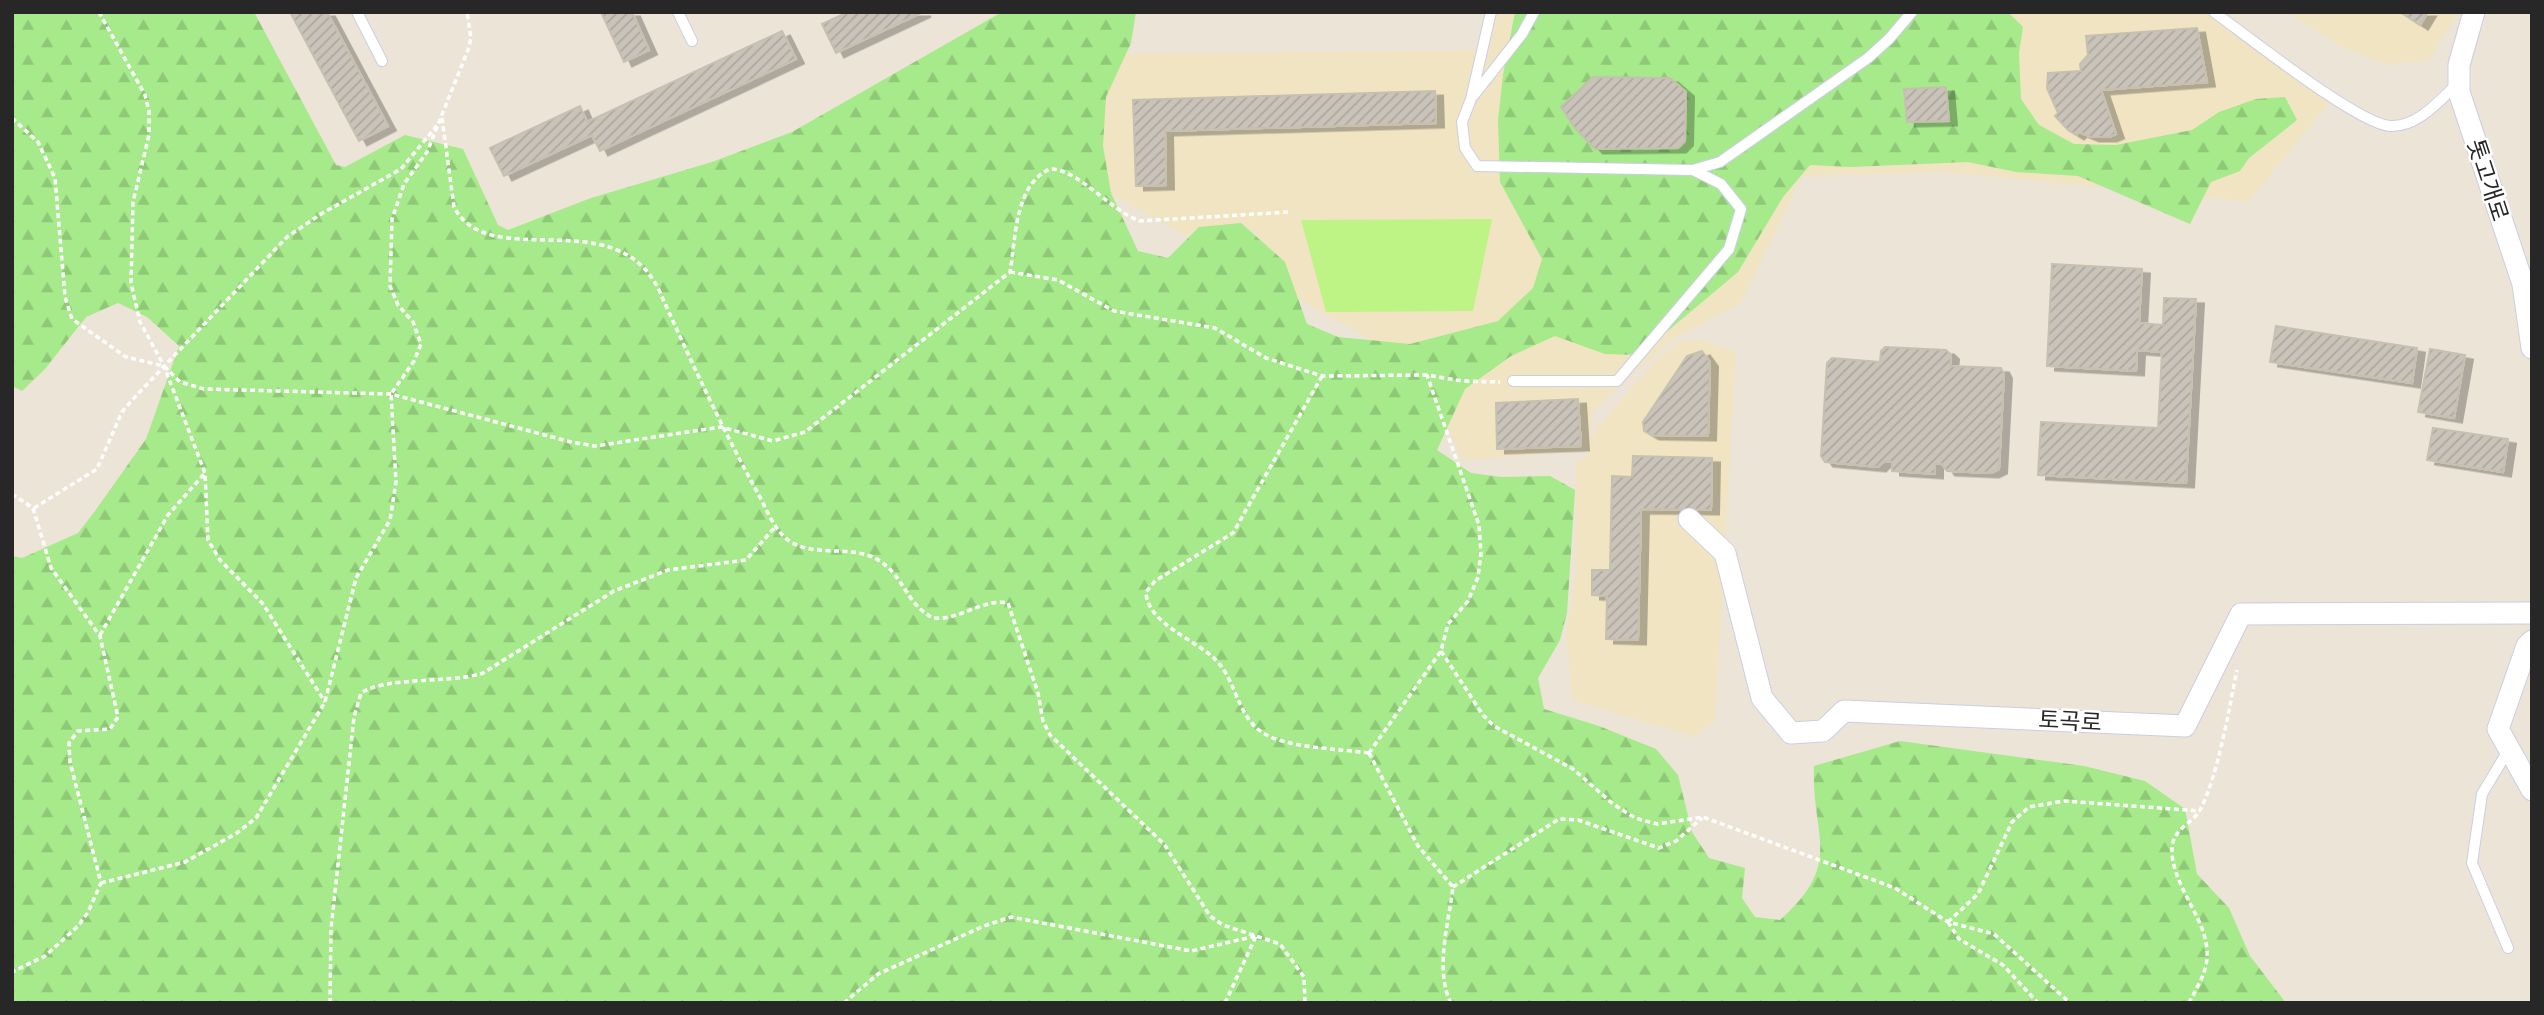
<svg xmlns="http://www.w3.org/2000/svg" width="2544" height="1015" font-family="'DejaVu Sans','Noto Sans KR',sans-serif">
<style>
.education{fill:#f0e4c3}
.forest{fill:url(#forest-firs)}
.pitch{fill:#bef385}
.building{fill:url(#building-hatch);stroke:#c7c0b0;stroke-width:2;filter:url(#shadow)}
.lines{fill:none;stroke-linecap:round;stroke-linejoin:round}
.lane-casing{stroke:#cbcee2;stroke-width:12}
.street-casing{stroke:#cbcee2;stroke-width:23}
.path{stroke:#fff;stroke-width:3.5;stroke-dasharray:5 3.5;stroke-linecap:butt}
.lane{stroke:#fff;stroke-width:10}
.street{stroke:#fff;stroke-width:21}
.labels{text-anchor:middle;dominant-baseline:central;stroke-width:5;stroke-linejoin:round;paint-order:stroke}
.street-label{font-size:23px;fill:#272727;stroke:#fff}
</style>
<defs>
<pattern id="forest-firs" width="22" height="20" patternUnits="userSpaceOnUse" patternTransform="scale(1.75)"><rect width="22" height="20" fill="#a6ea8b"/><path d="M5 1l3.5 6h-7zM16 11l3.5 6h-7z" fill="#8fc978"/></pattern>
<pattern id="building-hatch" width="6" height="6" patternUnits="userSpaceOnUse" patternTransform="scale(1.75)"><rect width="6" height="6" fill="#c9c3b9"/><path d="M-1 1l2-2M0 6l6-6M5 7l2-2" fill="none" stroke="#ada89f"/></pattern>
<filter id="shadow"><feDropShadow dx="8" dy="4.5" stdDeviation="0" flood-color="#0004"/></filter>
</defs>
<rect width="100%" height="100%" fill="#ece4d6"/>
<path class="education" d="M1491 12H2214L2333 98 2249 201 1943 172 1802 176 1741 303 1673 339 1593 411 1591 445 1597 428 1656 360 1680 341H1702L1736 352 1715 721 1696 737 1572 700 1566 634 1575 579 1576 463 1588 455 1589 451 1461 460 1427 371 1100 188 1096 54 1476 50Z
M2287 12H2459L2428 61 2386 64 2342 47Z"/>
<path class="forest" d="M12 12H254L336 165 345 167 405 135 463 149 498 225 508 230 591 198 712 162 792 132 1002 12H1136L1131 43 1106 97 1103 146 1111 193 1138 251 1168 258 1199 227 1241 223 1285 262 1307 324 1338 337 1410 344 1498 321 1533 288 1542 259 1500 182 1498 120 1503 75 1515 12H2008L2023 27 2019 53 2021 99 2039 125 2074 144 2116 145 2192 130 2219 112 2256 99 2285 97 2297 120 2249 158 2240 171 2211 182 2190 224 2078 176 2016 172 1968 162 1851 167 1810 165 1783 197 1738 272 1639 355 1605 354 1555 336 1511 356 1465 389 1437 450 1471 473 1501 477 1550 476 1575 490 1567 613 1560 640 1538 678 1544 709 1599 726 1656 749 1678 775 1692 832 1709 858 1745 868 1742 898 1755 917 1780 920C1845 862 1811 837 1814 766L1900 741 2084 766 2145 781 2185 809 2197 874 2229 908 2250 956 2286 1003H12V556L22 558 78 533 95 511 146 439 179 346 147 317 118 303 86 317 45 369 22 391 12 386Z"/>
<path class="pitch" d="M1492 219 1473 311 1326 312 1301 220Z"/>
<path class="building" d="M290 12H327L388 126 359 141Z
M601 12H632L649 50 624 62Z
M848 12H923L836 53 822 24Z
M2400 12H2428L2420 25Z
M2197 28 2207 82 2101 90 2116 134 2109 137H2091L2079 132 2076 135 2068 130 2055 116 2058 113 2047 88 2048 73 2081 71 2080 64 2088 55 2086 36Z
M782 31 796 59 600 151 592 135 504 176 490 148 580 106 587 122Z
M1593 77 1670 78 1686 92 1685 141 1678 148 1595 149 1575 128 1561 107Z
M1946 87 1949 121 1907 122 1904 89Z
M1435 91 1436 123 1165 131 1166 185 1136 186 1133 100Z
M2052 264 2142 269 2139 323 2163 325 2164 298 2196 299 2186 483 2038 475 2041 422 2158 428 2162 352 2137 350 2136 371 2047 366Z
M2276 326 2417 348 2412 383 2270 362Z
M1885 347 1946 350 1951 355 1950 366 2001 368 2004 374 1999 469 1991 473 1947 471 1942 464H1935V474L1892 471V462L1884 461 1878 467 1825 462 1821 456 1827 363 1832 358 1880 362 1881 351Z
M2430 349 2465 355 2454 418 2418 412Z
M1702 351 1710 362 1708 436 1651 435 1644 431 1643 422 1687 356Z
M1578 399 1581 446 1497 449 1496 403Z
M2433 428 2508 439 2503 472 2427 460Z
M1633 456 1712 458 1711 510 1641 509 1638 640 1606 639 1607 596 1592 595V570H1610L1612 476 1632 477Z"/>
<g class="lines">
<defs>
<path id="lane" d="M357 12 382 61
M678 12 692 41
M1491 12 1471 99 1462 122 1465 148 1477 166 1693 170 1720 162 1868 58 1889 39 1912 12
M2214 12C2246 35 2358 124 2390 126 2418 127 2439 101 2457 84
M1474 95 1522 34 1534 12
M1513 381H1617L1729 249 1741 209 1721 184 1693 170
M2508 948 2472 863 2482 794 2509 749"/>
<path id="street" d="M2474 12 2459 65V92L2523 284 2532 348
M1689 519 1725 553 1762 698 1791 733 1823 731 1844 711 2185 726 2241 614 2532 613
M2532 641 2527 646 2498 729 2532 790"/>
</defs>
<use href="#lane" class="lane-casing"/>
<use href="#street" class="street-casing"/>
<path class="path" d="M99 12 145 95 149 111V135L133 202 131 283 140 322 164 366 205 473 208 540 220 560 263 604 325 702
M12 118 38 142 55 178 65 297 72 319 126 357 164 366 180 382 204 389 391 394 571 442 595 446 721 427 773 441 805 432 1010 272C1016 239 1014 185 1050 169 1077 168 1112 212 1140 221L1289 212
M442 118 454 207C489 274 613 201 658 288 689 357 720 424 756 490 765 505 773 529 788 540 814 559 852 543 880 561 906 579 905 603 933 618 959 621 983 598 1008 603L1038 693 1043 721 1050 735 1164 844 1210 916 1223 925 1280 944 1304 977 1305 1003
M1010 272 1058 280 1114 311 1215 328 1266 358 1322 376 1427 375 1462 381 1500 382
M1322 376 1233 533 1155 581 1146 592C1147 624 1197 640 1217 661 1237 683 1237 716 1263 733 1287 748 1340 749 1369 753
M12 494 33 508 51 568 100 636 118 717 110 729 78 731 69 743 70 762 101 883 88 912 78 926 45 956 12 972
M34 508 97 469 122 412 134 398 287 237 321 214 401 169 439 123
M100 635 168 515 205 473
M1441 651 1483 715 1494 726 1573 769 1613 804 1635 818 1657 824 1703 817 1895 888 1948 922 1994 934 2070 1003
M1369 753 1441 651 1448 624 1468 601 1478 577 1481 553 1479 525 1427 375
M1369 753 1418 846 1453 887C1449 922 1434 970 1451 1003
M101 883 185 862 237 833 256 818 325 702 356 578 390 520 396 482 391 394 414 361 421 344 413 322 398 305 390 286 392 219 404 184 427 152 468 50 471 38 467 12
M1453 887 1559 819 1578 820 1659 848 1676 841 1702 818
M1948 922 1978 894 2012 822 2029 807 2064 801 2200 811
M1948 922 1959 939 2003 965 2038 1003
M330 1003 331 929 354 717 361 693C386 676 450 684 483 673L614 591 668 570 746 560 776 526
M844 1003 878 974 984 926 1011 917 1191 951 1256 936
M1225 1003 1256 936
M2189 1003C2196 989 2206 974 2207 958 2210 920 2170 886 2172 847 2174 828 2192 824 2200 810 2218 776 2229 709 2237 670"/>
<use href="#lane" class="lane"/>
<use href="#street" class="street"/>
</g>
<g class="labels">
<g class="street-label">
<text transform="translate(2488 180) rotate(72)">톳고개로</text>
<text transform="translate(2070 721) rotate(3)">토곡로</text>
</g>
</g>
<rect width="2544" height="1015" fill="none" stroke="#272727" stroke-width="28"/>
</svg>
